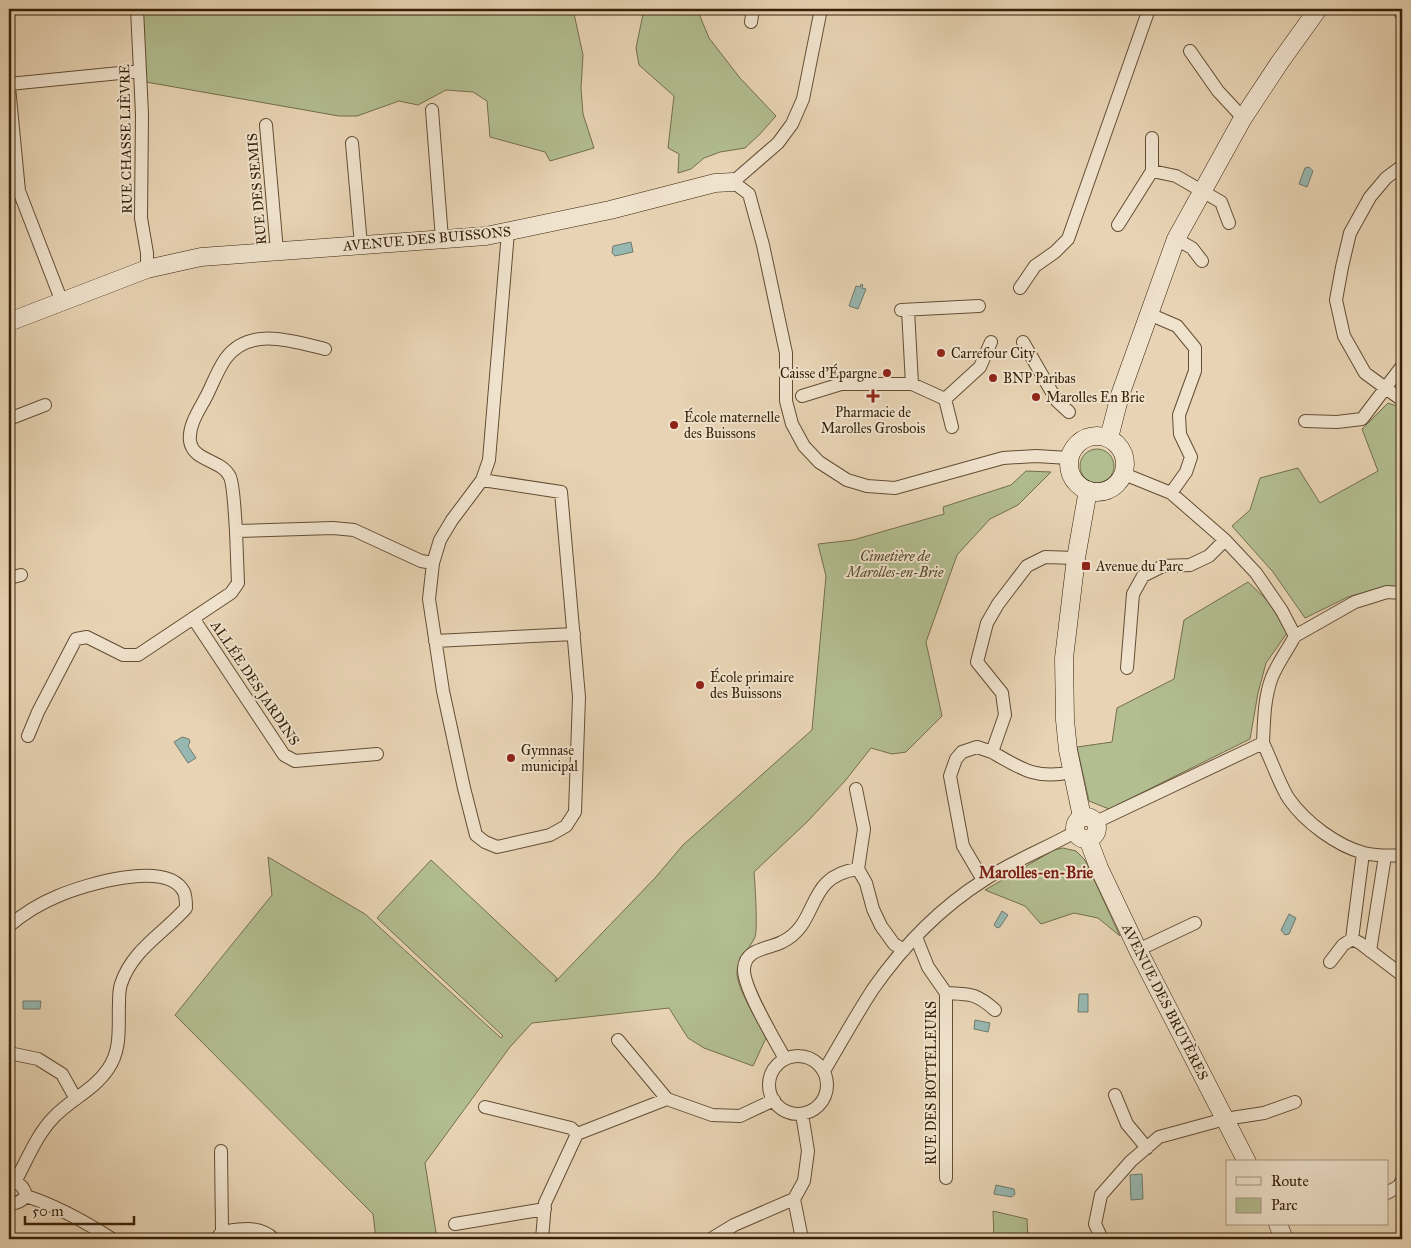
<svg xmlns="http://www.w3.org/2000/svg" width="1411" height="1248" font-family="'IM FELL Great Primer',serif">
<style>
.green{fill:#b2bd90;stroke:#746e4c}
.water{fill:#97b8b1;stroke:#717b6d}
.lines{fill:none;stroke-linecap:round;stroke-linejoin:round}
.street-casing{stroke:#634d33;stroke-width:14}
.secondary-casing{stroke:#372008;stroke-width:19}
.street{stroke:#f0e3ce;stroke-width:12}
.secondary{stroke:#f0e3ce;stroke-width:18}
.poi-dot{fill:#8f2418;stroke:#f0e3ce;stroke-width:2}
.labels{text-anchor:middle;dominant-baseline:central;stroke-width:4;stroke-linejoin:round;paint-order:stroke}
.street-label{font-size:14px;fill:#372008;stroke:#f0e3ce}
.poi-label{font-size:14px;fill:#372008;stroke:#f0e3ce;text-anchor:start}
.park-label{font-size:14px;font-style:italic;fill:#56472a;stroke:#f0e3ce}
.quarter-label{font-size:16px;font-weight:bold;fill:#7a1f14;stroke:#f0e3ce}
</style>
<rect width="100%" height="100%" fill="#e8d4b4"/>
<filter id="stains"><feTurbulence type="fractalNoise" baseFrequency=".004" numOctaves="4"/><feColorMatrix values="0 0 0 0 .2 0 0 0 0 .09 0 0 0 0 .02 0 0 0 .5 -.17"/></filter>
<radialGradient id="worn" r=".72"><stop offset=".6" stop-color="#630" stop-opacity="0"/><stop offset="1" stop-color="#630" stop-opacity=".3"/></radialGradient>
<path class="green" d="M143 9H573L583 55 581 88 583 114 594 148 550 161 545 152 490 137 487 101 473 92 446 90 418 105 399 101 357 116H339L146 82Z
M639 9H697L709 38 740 78 776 116 760 134 745 148 720 152 704 158 691 169 678 173 679 154 668 148 674 96 639 65 636 48 643 14Z
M1388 403 1402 408V588H1380L1348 597 1305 618 1273 572 1232 526 1250 510 1260 478 1298 468 1320 503 1378 471 1362 429Z
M1080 466a17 17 0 1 1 34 0a17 17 0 1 1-34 0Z
M1026 471 1051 472 1018 505 990 519 957 555 926 642 942 716 906 752 892 754 871 748 845 781 808 821 754 872C755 882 758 931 755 937 749 951 736 958 737 975 739 992 758 1022 766 1038L753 1066 704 1048 688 1038 669 1008 532 1023 510 1047 425 1163 437 1239H376L373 1214 175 1015 272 895 268 857 365 914 501 1038 503 1036 377 918 431 860 557 978 555 982 655 878 683 845 812 730 826 576 818 544 853 540 944 514 943 507 1011 485Z
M1248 582 1269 602 1287 633 1266 663 1258 693 1250 739 1109 809 1089 801 1077 747 1112 742 1117 708 1174 679 1184 620Z
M1063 848 1076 851 1085 860 1120 936 1098 918 1074 913 1041 924 1025 906 985 890 1054 850Z
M993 1211 1027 1219 1028 1239H994Z"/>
<path class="water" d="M1309 167 1313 171 1307 187 1299 184 1305 168Z
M631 242 633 252 615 256 612 253 613 246Z
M861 284 863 285 862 288 866 289 858 309 849 306 856 286 860 287Z
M182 737 189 739 190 742 188 746 196 758 188 763 174 742Z
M1002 911 1008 915 1000 927 997 928 994 925Z
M1289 914 1296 918 1289 934 1285 935 1281 930Z
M1079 994H1088V1012H1078Z
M23 1001H41L40 1009H23Z
M975 1020 990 1023 988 1032 974 1029Z
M1142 1174 1143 1199 1131 1200 1130 1175Z
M996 1185 1014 1189 1015 1194 1012 1197 994 1194Z"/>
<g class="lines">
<defs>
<path id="street" d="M137 9 142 114 141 218 147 253V269
M821 9 803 99 792 124 778 143 733 182 749 194 763 245 786 353V401L792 424 804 446 819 462 847 480 867 486 895 488 1003 458 1036 456 1069 458
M1399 9 1402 15
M751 22 753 9
M1190 51 1218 91 1243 118
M9 84 140 71
M9 87 19 191 62 302
M432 110 442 239
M266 125 277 251
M352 143 361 245
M1402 166 1386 178 1370 197 1350 233 1342 267 1336 300 1344 336 1365 373 1402 400
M1152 171 1176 176 1221 202 1229 223
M1118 225 1152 171V138
M1176 239 1192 248 1202 261
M1020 288 1035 266 1055 252 1068 239 1149 9
M901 310 979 306
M908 310 912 384
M1149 314 1177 326 1195 348V371L1179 415 1180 434 1191 457 1186 472 1171 493
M1023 342 1057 401 1069 412
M802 396 841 384H912L945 399 980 367 991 342
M945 399 952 427
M9 419 45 405
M1305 421 1337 422 1362 419 1402 366
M482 480 561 492 579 697 575 812 566 826 550 835 497 847 485 842 476 835 464 788 443 691 429 599 433 563 440 540 452 520 482 480 489 460 508 232
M236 531C235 519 234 486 230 477 222 459 193 462 190 441 188 425 200 409 207 395 213 383 218 369 226 358 250 326 293 341 325 349
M9 578 21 575
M193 618 284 755 295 761 377 754
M1295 636 1355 602 1387 592 1402 593
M435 641 574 634
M1127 668 1133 594 1143 576 1163 566 1190 565 1209 556 1225 540
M28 736 38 712 76 639 87 637 123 655H138L231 593 238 583 236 531 333 528 354 530 421 561 433 563
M1263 743C1271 759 1280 786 1289 799 1305 822 1337 846 1364 853 1377 856 1389 856 1402 855
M1072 772C1037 780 1021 769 992 752L1005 715 1002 693 977 662 987 623 998 604 1027 566 1045 557 1076 558
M856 789 864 829 858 869
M1096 822 1263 743C1264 721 1264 698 1272 677 1278 663 1288 649 1295 636L1282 611 1256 573 1225 540 1171 493 1124 474
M983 880 963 846 950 776 956 759 962 752 977 747 992 752
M9 926C23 914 41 903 58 896 84 885 167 859 184 892 186 896 186 903 186 908 163 934 132 950 121 984 119 990 119 997 119 1003 118 1026 122 1049 108 1069 95 1089 70 1100 54 1117 37 1134 27 1160 15 1182
M916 937 928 967 946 993V1178
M1352 939 1363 853
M1138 950 1195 923
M1370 951 1385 856
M1330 962 1343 945 1352 939 1360 943 1402 975
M946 993C970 994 976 993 995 1010
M618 1040 667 1099
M9 1053 38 1059 62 1074 76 1099
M769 1085a29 29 0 1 1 58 0a29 29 0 1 1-58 0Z
M785 1059C775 1040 743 988 744 969 745 948 769 949 782 942 821 923 804 876 858 869L866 883 873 909 881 926 894 944 904 950
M824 1071C840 1044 856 1015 873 989 903 946 940 908 984 880 1013 861 1045 849 1075 832
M1115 1095 1127 1124 1147 1148
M485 1107 571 1128 577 1134
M802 1114 808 1151 804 1181 794 1199 802 1239
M221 1151 222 1232
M9 1182C19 1182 24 1186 26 1196 57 1206 84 1221 112 1239
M1387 1193 1399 1186 1402 1180
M9 1204C16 1204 21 1202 26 1196
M455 1224 545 1209
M216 1239 222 1232C241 1229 259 1225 274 1239
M542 1239 545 1203 577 1134 667 1099 712 1115 740 1116 774 1100
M711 1239 734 1225 794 1199
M1102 1239 1095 1224 1101 1195 1131 1161 1159 1137 1225 1119 1264 1113 1295 1102"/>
<path id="secondary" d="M9 322 147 269 201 257 486 236 610 210 715 183 733 182
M1069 464a28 28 0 1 1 56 0a28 28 0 1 1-56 0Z
M1109 438 1120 395 1176 239 1243 118 1280 62 1318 9
M1075 828a11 11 0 1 1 22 0a11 11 0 1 1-22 0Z
M1082 817 1068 750 1065 720 1064 658 1076 558 1088 490
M1088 839 1099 868 1138 950 1247 1162
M1278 1224 1284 1239"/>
</defs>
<use href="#street" class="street-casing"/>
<use href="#secondary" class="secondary-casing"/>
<use href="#street" class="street"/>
<use href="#secondary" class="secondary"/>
</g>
<g class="poi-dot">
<circle cx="941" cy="353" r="5"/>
<circle cx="887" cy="373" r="5"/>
<circle cx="993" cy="378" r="5"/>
<path d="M870.5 388.5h5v5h5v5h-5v5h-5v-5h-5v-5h5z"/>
<circle cx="1036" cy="397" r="5"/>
<circle cx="674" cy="425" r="5"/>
<rect x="1081" y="561" width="10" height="10" rx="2.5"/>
<circle cx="700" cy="685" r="5"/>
<circle cx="511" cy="758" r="5"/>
</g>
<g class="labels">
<g class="street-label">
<text transform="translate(126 139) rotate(-91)">RUE CHASSE LIÈVRE</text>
<text transform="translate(257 189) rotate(-95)">RUE DES SEMIS</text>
<text transform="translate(427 239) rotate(-5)">AVENUE DES BUISSONS</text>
<text transform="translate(255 683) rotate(56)">ALLÉE DES JARDINS</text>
<text transform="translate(1165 1002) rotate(63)">AVENUE DES BRUYÈRES</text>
<text transform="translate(931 1083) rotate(-90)">RUE DES BOTTELEURS</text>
</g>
<g class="poi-label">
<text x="951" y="353">Carrefour City</text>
<text x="877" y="373" text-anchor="end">Caisse d'Épargne</text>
<text x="1003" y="378">BNP Paribas</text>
<text x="1046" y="397">Marolles En Brie</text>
<text x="873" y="412" text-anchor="middle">Pharmacie de<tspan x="873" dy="16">Marolles Grosbois</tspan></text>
<text x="684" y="417">École maternelle<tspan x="684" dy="16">des Buissons</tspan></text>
<text x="1096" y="566">Avenue du Parc</text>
<text x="710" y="677">École primaire<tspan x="710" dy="16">des Buissons</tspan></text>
<text x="521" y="750">Gymnase<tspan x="521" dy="16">municipal</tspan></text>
</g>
<g class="park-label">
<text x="895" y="556">Cimetière de<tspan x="895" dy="16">Marolles-en-Brie</tspan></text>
</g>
<g class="quarter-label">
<text x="1036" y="872">Marolles-en-Brie</text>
</g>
</g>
<rect width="1411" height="1248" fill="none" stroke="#e8d4b4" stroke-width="30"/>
<rect x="10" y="10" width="1391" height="1228" fill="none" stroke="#372008" stroke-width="2.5"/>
<rect x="15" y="15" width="1381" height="1218" fill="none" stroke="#372008"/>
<rect x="1226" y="1160" width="162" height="65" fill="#f0e3ce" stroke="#a6957f"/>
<rect x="1236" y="1177" width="25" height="8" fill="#f0e3ce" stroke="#a6957f"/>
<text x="1271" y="1186" font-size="15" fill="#372008">Route</text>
<rect x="1236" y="1198" width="25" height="15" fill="#b2bd90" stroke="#a6957f"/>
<text x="1271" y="1210" font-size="15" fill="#372008">Parc</text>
<path d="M25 1216v8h109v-8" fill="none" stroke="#372008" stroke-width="2.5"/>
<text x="32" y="1216" font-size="15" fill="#372008" stroke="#f0e3ce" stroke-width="4" paint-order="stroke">50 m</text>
<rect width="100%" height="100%" filter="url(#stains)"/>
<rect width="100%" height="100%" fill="url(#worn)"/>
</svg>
